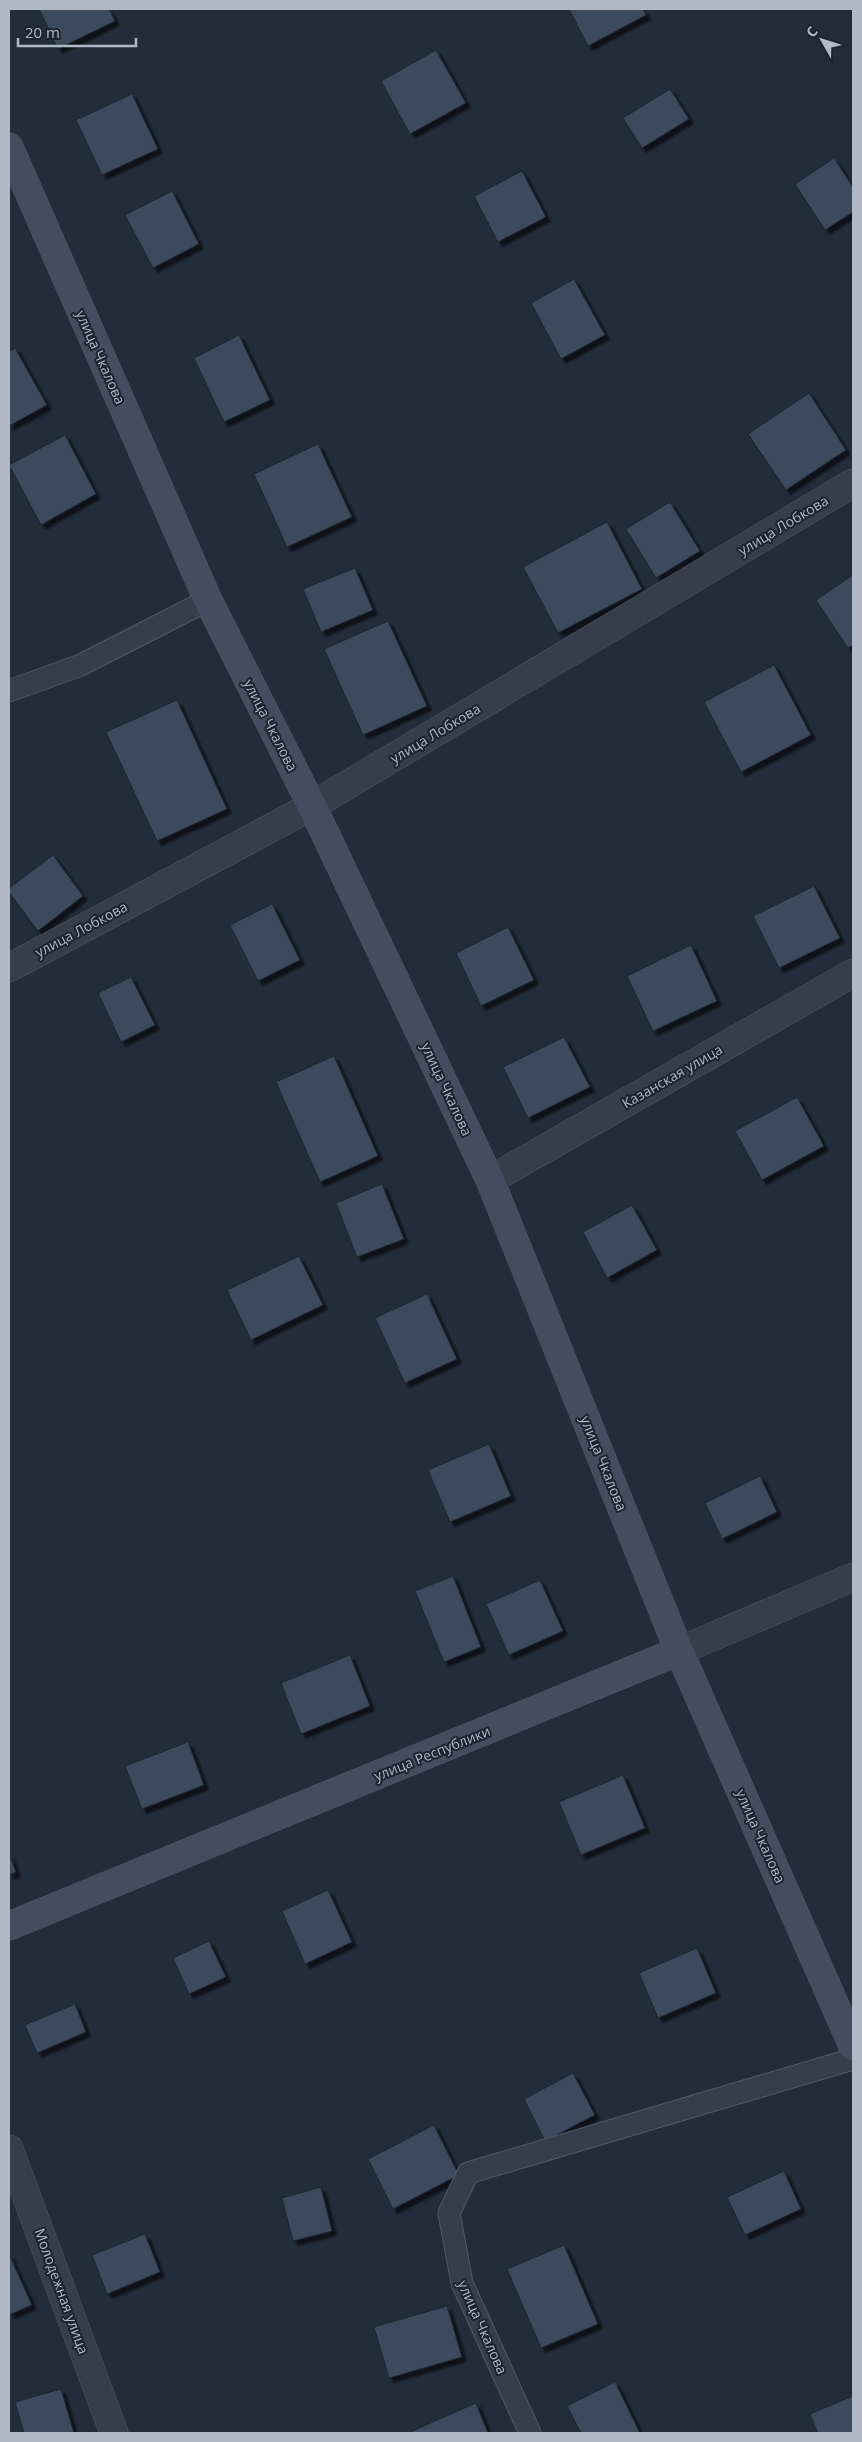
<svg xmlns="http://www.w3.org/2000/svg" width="862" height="2442" font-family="'Open Sans',sans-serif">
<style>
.building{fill:#3e4a5b;stroke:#1d2532;filter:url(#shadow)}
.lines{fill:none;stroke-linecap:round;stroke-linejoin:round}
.lane-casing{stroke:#515966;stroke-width:23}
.street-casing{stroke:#515966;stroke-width:29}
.secondary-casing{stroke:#515966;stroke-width:29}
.lane{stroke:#363e4c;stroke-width:21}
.street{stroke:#363e4c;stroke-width:28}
.secondary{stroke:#444d5f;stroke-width:28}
.labels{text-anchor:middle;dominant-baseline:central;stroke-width:4;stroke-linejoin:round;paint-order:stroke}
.street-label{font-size:14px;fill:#b1b9c7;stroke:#1b2330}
</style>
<defs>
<filter id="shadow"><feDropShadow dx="4.5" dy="4.5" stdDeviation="1" flood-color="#0009"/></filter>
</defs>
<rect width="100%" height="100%" fill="#222c3b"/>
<path class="building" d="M39 9H109L115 21 58 49Z
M569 9H643L646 15 588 46Z
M436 50 466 103 410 134 381 81Z
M670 89 689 119 642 148 623 118Z
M132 94 158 149 102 175 76 120Z
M834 158 853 187V212L825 230 795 184Z
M522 171 546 217 498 242 474 196Z
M172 191 199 244 153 268 125 215Z
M574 279 605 335 561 359 531 303Z
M239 335 270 400 224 422 194 358Z
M15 348 47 405 9 426V352Z
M809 393 846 450 786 490 748 434Z
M65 435 96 494 41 525 9 465Z
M318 444 352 517 287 547 254 474Z
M670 502 700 551 656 578 626 529Z
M607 522 642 589 558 633 523 567Z
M355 568 373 610 321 632 303 589Z
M853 575V645L848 648 816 600Z
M388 621 427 706 363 735 324 649Z
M774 665 811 735 741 772 704 702Z
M177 700 227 809 157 841 106 732Z
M53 855 83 896 38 931 9 892V888Z
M814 886 840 938 779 968 753 916Z
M272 904 300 960 258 981 230 925Z
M508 927 534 980 481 1006 456 953Z
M691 945 717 1001 653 1031 627 976Z
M131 977 155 1025 121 1042 98 993Z
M564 1037 590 1087 528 1118 503 1067Z
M334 1056 378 1156 320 1182 276 1082Z
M797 1097 824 1146 762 1180 735 1131Z
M382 1184 404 1239 357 1257 336 1203Z
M632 1205 657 1250 607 1278 583 1232Z
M299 1256 323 1305 251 1340 227 1290Z
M427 1294 457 1359 405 1383 375 1318Z
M489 1444 511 1496 450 1522 428 1470Z
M760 1476 777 1512 722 1539 705 1503Z
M453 1576 481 1647 444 1662 415 1591Z
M540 1580 563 1631 509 1655 486 1604Z
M350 1655 370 1706 301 1734 281 1683Z
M188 1742 204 1785 142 1809 125 1766Z
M623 1775 645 1828 581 1855 559 1802Z
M9 1854 16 1872 9 1875Z
M328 1890 352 1942 305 1964 282 1911Z
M209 1941 226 1977 189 1994 173 1958Z
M697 1948 716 1993 658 2018 639 1973Z
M75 2004 86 2032 37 2053 25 2025Z
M573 2073 595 2115 545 2141 524 2099Z
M434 2125 459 2175 393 2209 368 2159Z
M784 2171 801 2209 745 2235 727 2197Z
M321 2187 332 2231 293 2241 282 2198Z
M145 2234 160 2272 107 2294 92 2255Z
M564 2245 598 2324 541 2348 507 2269Z
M9 2254 32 2305 9 2315Z
M447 2306 462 2357 389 2378 374 2327Z
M615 2382 640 2433H581L567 2406Z
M61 2389 74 2433H24L15 2402Z
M853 2396V2433H818L810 2414Z
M476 2403 488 2433H411L410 2432Z"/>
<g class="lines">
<defs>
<path id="lane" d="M9 691 81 665 208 600
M530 2433 462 2283 449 2213 468 2173 853 2059"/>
<path id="street" d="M9 968 312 806 853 483
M490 1180 853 973
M679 1651 853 1577
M9 2149 114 2433"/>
<path id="secondary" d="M9 147 208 600 312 806 490 1180 679 1651 853 2046
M9 1926 679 1651"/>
</defs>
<use href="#lane" class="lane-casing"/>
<use href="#street" class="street-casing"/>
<use href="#secondary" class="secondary-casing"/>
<use href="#lane" class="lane"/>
<use href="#street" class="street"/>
<use href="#secondary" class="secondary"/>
</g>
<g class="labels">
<g class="street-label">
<text transform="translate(101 357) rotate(66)">улица Чкалова</text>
<text transform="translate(783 525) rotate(-31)">улица Лобкова</text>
<text transform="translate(271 725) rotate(63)">улица Чкалова</text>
<text transform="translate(435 733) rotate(-31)">улица Лобкова</text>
<text transform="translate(81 929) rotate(-28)">улица Лобкова</text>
<text transform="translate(672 1076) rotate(-30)">Казанская улица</text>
<text transform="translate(447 1089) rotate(65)">улица Чкалова</text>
<text transform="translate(604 1463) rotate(68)">улица Чкалова</text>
<text transform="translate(432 1753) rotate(-22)">улица Республики</text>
<text transform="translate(761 1836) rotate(66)">улица Чкалова</text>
<text transform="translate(62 2291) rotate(70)">Молодежная улица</text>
<text transform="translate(483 2327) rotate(66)">улица Чкалова</text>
</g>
</g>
<rect width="862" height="2442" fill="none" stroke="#b1b9c7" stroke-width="20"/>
<g transform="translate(822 40) rotate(309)" stroke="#1b2330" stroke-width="4" paint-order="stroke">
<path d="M0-4L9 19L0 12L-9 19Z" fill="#b1b9c7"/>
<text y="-8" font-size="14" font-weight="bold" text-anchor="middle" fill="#b1b9c7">С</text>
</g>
<path d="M18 38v8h118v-8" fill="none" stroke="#b1b9c7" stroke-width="2.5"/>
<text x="25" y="38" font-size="15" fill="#b1b9c7" stroke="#1b2330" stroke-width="4" paint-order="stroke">20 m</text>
</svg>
